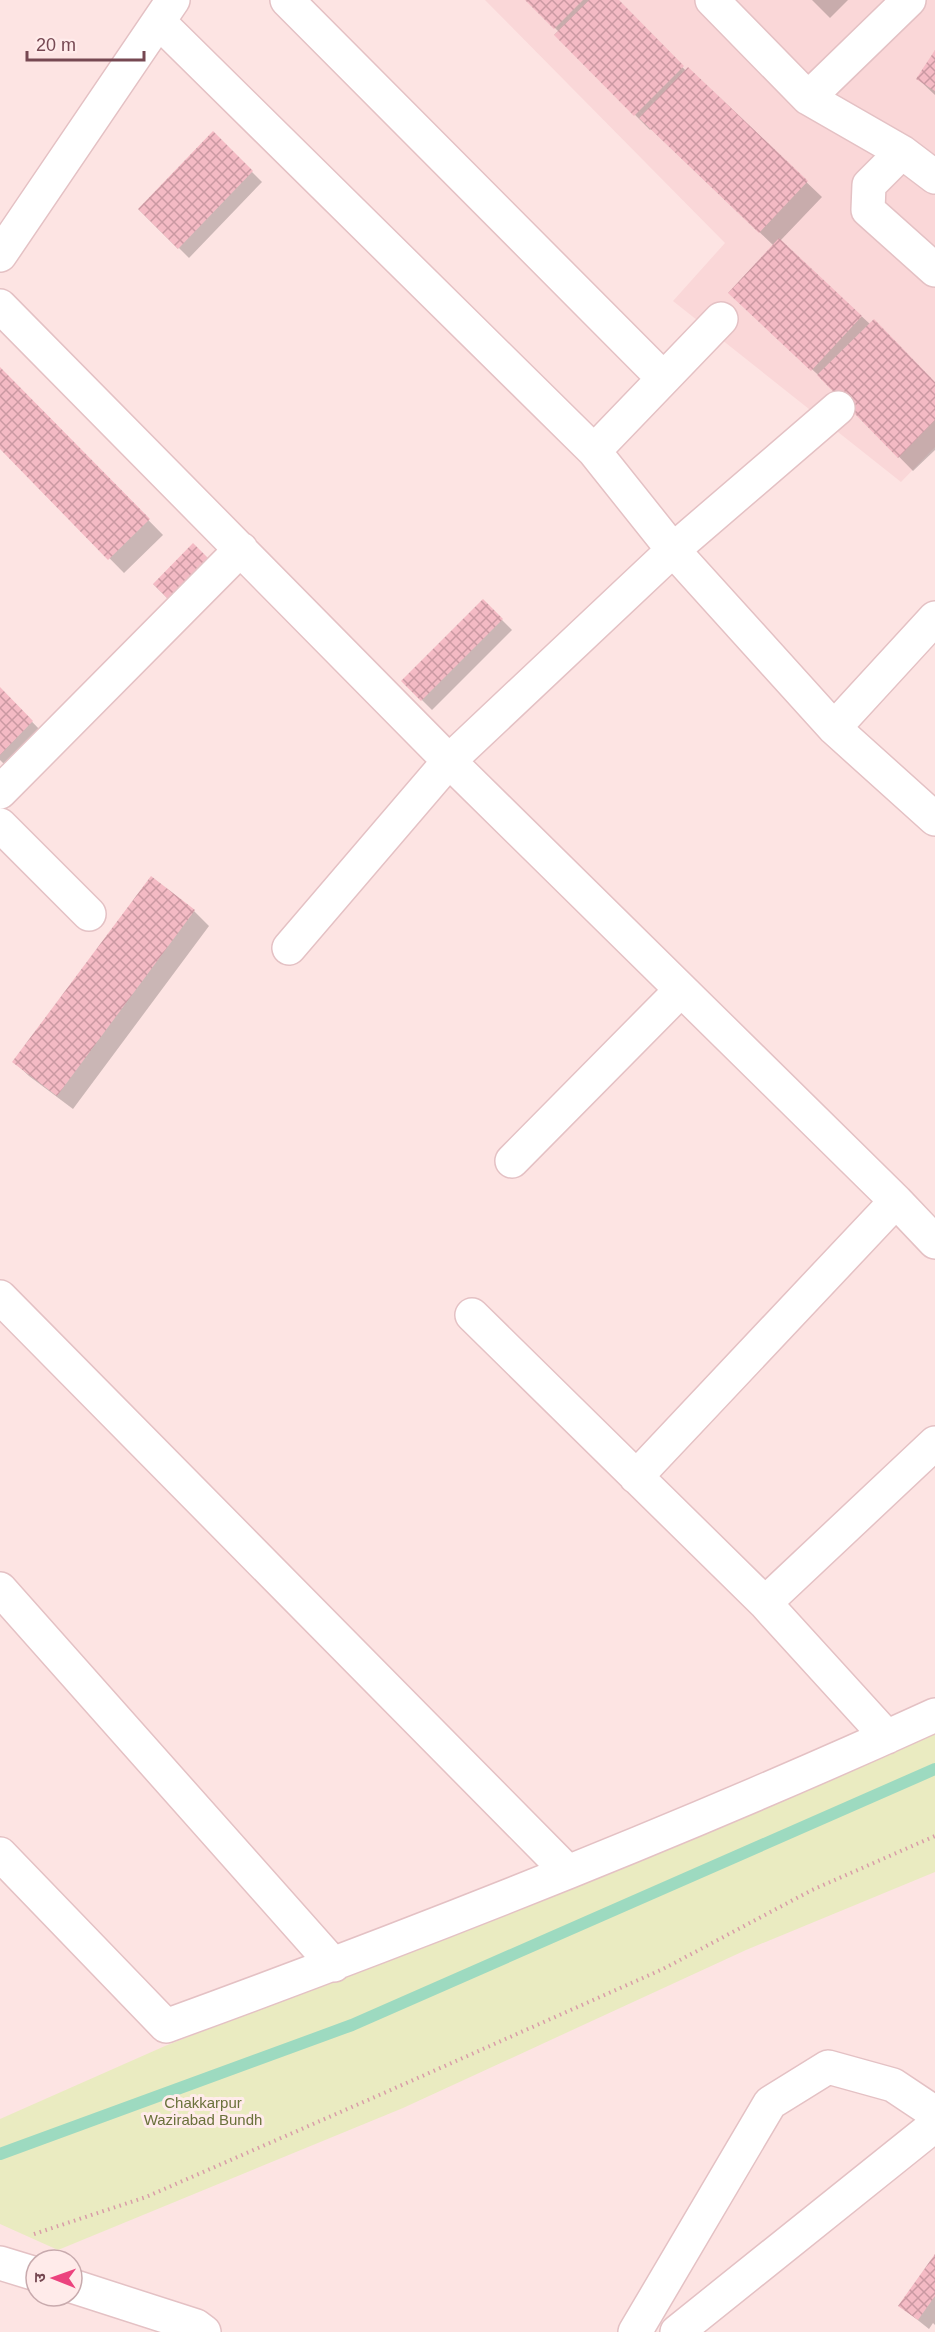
<svg xmlns="http://www.w3.org/2000/svg" width="935" height="2332" font-family="Helvetica,'Noto Sans Devanagari',sans-serif">
<style>
.residential{fill:#fad7d8}
.park{fill:#eaebc1}
.shadow{fill:#0003}
.lines{fill:none;stroke-linecap:round;stroke-linejoin:round}
.stream{stroke:#9ddac0;stroke-width:12}
.building{fill:url(#building-cross-hatch)}
.street-casing{stroke:#e4c1c4;stroke-width:36}
.path{stroke:#d99da8;stroke-width:4;stroke-dasharray:1.5 4.5;stroke-linecap:butt}
.street{stroke:#fff;stroke-width:33}
.labels{text-anchor:middle;dominant-baseline:central;stroke-width:6;stroke-linejoin:round;paint-order:stroke}
.park-label{font-size:15px;fill:#6a713b;stroke:#ffebea}
</style>
<defs>
<pattern id="building-cross-hatch" width="8" height="8" patternUnits="userSpaceOnUse" patternTransform="scale(1.5)"><rect width="8" height="8" fill="#f4bac4"/><path d="M0 0l8 8M0 8l8-8" fill="none" stroke="#ca99a2"/></pattern>
</defs>
<rect width="100%" height="100%" fill="#fde4e3"/>
<path class="residential" d="M485 0H935V447L901 482 673 301 725 243Z"/>
<path class="park" d="M935 1734V1872L746 1950 403 2108 58 2250 0 2224V2119L165 2046 700 1836Z"/>
<path class="shadow" d="M527 0H617L686 71 688 69 822 197 780 241 935 384V450L913 471 827 383 745 308 774 246 651 129 650 130 556 35 559 32Z
M812 0H848L830 18Z
M935 53V95L918 79Z
M213 133 262 182 189 258 140 209Z
M0 369 163 535 124 573 0 447Z
M483 601 512 630 432 710 403 681Z
M0 689 42 732 8 768 0 760Z
M194 911 209 926 73 1109 29 1076 14 1062Z
M935 2257V2325L933 2323 929 2329 900 2306Z"/>
<g class="lines">
<path class="stream" d="M0 2154 352 2025 935 1769"/>
</g>
<path class="building" d="M525 0H583L554 29Z
M589 0H619L684 66 634 116 554 35Z
M935 50V91L916 79Z
M688 67 808 181 759 233 639 118Z
M213 131 253 171 178 249 138 209Z
M779 238 862 316 811 371 728 293Z
M874 319 935 382V420L898 458 817 375Z
M0 367 150 519 108 560 0 449Z
M193 543 216 566 175 606 153 584Z
M483 599 503 619 421 701 401 681Z
M0 687 33 721 0 755Z
M151 876 195 910 57 1096 12 1062Z
M935 2254V2296L918 2320 898 2306Z"/>
<g class="lines">
<defs>
<path id="street" d="M287 0 663 378
M712 0 808 98 902 152 935 177
M159 22 594 451 673 550 834 728 935 819
M808 98 909 0
M902 152 869 185 868 210 935 270
M0 255 173 0
M0 306 449 761 896 1201 935 1242
M594 451 721 319
M834 728 935 618
M0 792 241 549
M0 825 89 914
M289 948 449 761 673 550 838 408
M512 1161 680 991
M0 1297 568 1872
M472 1315 765 1603 887 1737
M636 1477 896 1201
M0 1589 334 1965
M765 1603 935 1443
M0 1854 166 2026C426 1931 683 1830 935 1715
M0 2263 36 2274
M72 2286 196 2326 204 2332
M635 2332 770 2103 828 2067 893 2085 935 2113
M677 2332 935 2125"/>
</defs>
<use href="#street" class="street-casing"/>
<path class="path" d="M34 2234 146 2197 384 2093 663 1969 812 1890 935 1836"/>
<use href="#street" class="street"/>
</g>
<g class="labels">
<g class="park-label">
<text x="203" y="2102">Chakkarpur<tspan x="203" dy="17">Wazirabad Bundh</tspan></text>
</g>
</g>
<g transform="translate(54 2278) rotate(271)"><circle r="28" fill="#ffebea" stroke="#c8aaad" stroke-width="1.5"/>
<path d="M0-4.5L10 22L0 15L-10 22Z" fill="#ec437e"/>
<text y="-9" font-size="16" font-weight="bold" text-anchor="middle" fill="#764852">उ</text>
</g>
<path d="M27 51v9h117v-9" fill="none" stroke="#764852" stroke-width="3"/>
<text x="36" y="51" font-size="18" fill="#764852" stroke="#ffebea" stroke-width="4.5" paint-order="stroke">20 m</text>
</svg>
